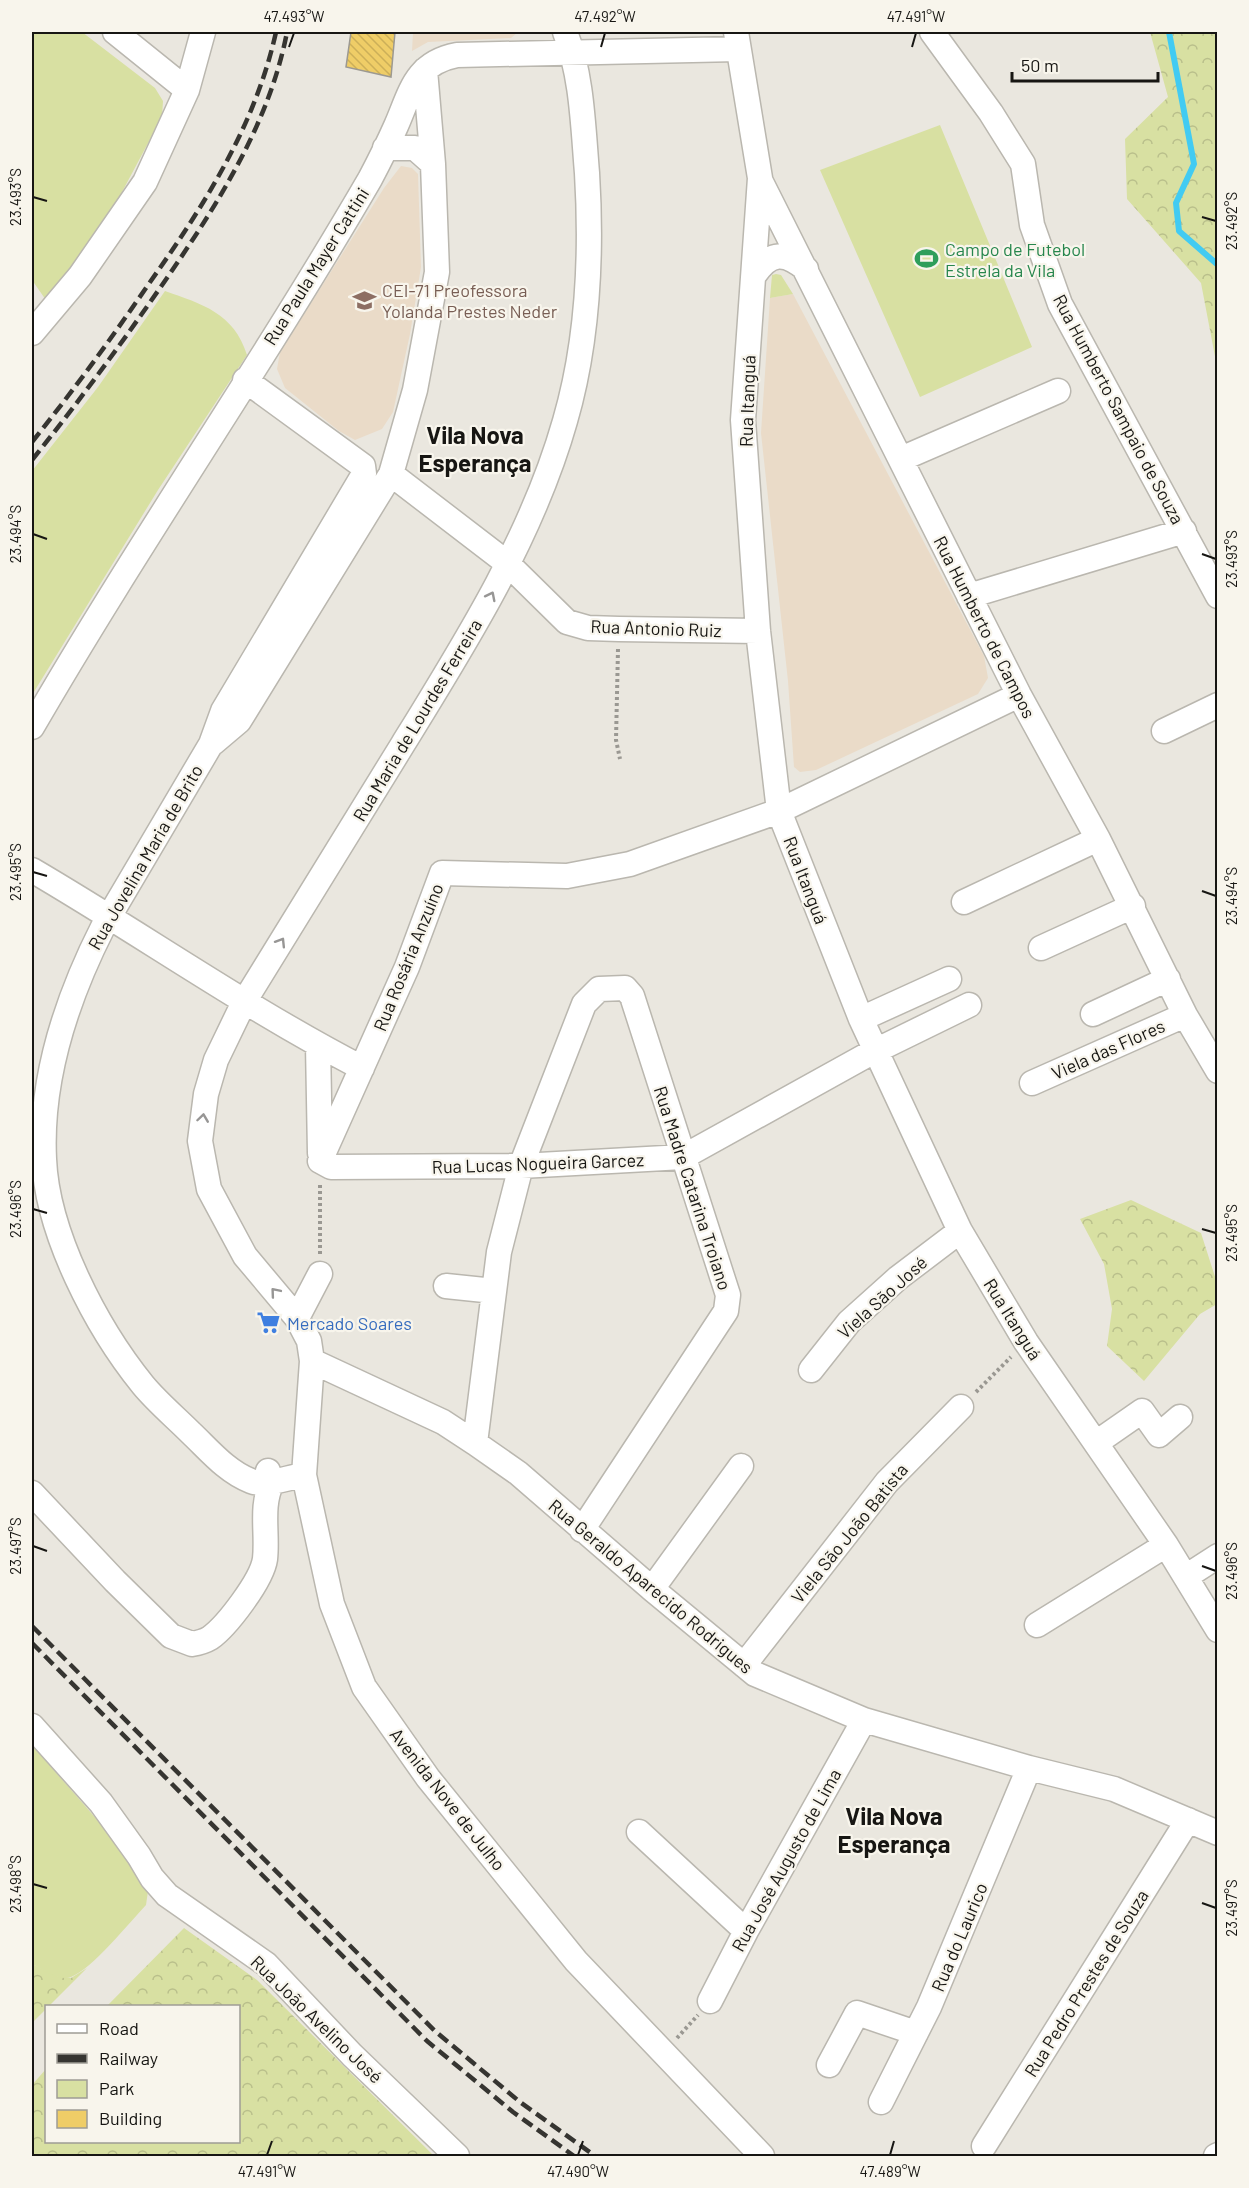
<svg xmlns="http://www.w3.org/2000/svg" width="1249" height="2188" font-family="Barlow,sans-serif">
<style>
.education{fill:#eadbc8}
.forest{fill:url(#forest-crowns)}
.park{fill:#d8e0a2}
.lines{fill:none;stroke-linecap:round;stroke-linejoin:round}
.stream{stroke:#42cbf2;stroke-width:6}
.building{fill:url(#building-back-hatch);stroke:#9c9991;stroke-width:1.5}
.minor-casing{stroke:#bab7af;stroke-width:27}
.path{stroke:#9a9892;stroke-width:4;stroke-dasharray:3 3;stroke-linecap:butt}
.minor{stroke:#fff;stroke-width:24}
.rail{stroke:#363531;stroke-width:4.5;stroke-dasharray:12 6;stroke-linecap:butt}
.oneway{stroke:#979695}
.ticks{fill:none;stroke:#171613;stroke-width:2}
.labels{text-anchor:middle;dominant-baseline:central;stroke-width:4.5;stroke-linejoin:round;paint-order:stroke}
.leisure-label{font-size:18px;fill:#27864d;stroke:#f8f5ec;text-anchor:start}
.street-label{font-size:18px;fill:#171613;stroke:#f8f5ec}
.education-label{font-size:18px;fill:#785e54;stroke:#f8f5ec;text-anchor:start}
.shop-label{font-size:18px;fill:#366cbe;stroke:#f8f5ec;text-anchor:start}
.district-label{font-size:24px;font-weight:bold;fill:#171613;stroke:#f8f5ec}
.neatline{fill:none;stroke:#171613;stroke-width:2}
.ticks-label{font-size:15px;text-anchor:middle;fill:#171613}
</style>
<defs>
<pattern id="forest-crowns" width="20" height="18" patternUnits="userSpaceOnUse" patternTransform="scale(1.5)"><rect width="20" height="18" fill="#d8e0a2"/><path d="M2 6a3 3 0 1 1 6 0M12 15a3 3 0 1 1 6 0" fill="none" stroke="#b9bf8b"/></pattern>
<pattern id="building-back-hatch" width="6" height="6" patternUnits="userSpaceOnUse" patternTransform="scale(1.5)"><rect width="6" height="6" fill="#efcd67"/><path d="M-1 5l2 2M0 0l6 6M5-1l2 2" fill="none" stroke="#ccaf58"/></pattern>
</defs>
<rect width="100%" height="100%" fill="#eae7df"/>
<path class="education" d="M413 32H518L511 38 428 42 412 51Z
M401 166 412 168 418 174 421 267 410 334 393 412 382 429 355 440 339 431 285 388 277 369 280 352 384 188Z
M793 294 984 656 988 678 978 694 816 770 800 772 794 767 788 681 761 433 770 298Z"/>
<path class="forest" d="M1150 32H1217V367L1201 283 1127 199 1125 139 1168 97Z
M1131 1200 1201 1233 1217 1283V1304L1200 1314 1144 1381 1107 1346 1112 1309 1104 1264 1080 1219Z
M184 1928 257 1980 434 2156H32V2085L46 2069V2142H238V2006H107Z
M32 1964 57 1976 71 1978 87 1968 32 2023Z"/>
<path class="park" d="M32 32H82L155 88 163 101 162 117 98 237 48 303 32 280Z
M940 125 1032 347 920 397 820 170Z
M776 274 781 275 793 294 770 298 772 275Z
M165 291C202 304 234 313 247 355L158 490 32 695V471L98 387Z
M32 1745 140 1869 148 1891 146 1905C129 1923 92 1969 71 1977 60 1982 42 1969 32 1964Z"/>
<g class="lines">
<path class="stream" d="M1169 32 1194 164 1176 203 1179 231 1218 265"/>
</g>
<path class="building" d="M351 32H395L391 77 346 67Z"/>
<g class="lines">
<defs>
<path id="minor" d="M115 32 187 90
M565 32C582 75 583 126 587 173 592 255 588 342 565 421 532 537 466 642 403 744 350 830 297 916 244 1002L216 1060 206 1094 200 1141 209 1189 245 1256 297 1318 309 1341 312 1361 304 1475 332 1604 364 1687 428 1778 576 1961 762 2156
M736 32 760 178 743 420 758 631 779 811 861 1019 960 1231 1026 1342 1166 1545 1218 1630
M932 32 991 113 1023 164 1032 225 1060 304 1218 596
M385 148H415L433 164
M760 180 1019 695 1098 839 1185 1015 1218 1071
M755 274C771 251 785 252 806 269
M32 333 80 276 145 182 187 90 203 32
M245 380 363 466 364 474 223 711 211 744 103 927C67 998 40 1078 44 1159 47 1233 96 1327 143 1385 157 1402 175 1417 191 1433 209 1450 227 1472 251 1481 266 1487 288 1477 304 1475
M901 459 1058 391
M391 474 507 563 567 622 588 628 619 629 758 631
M969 596 1184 531
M32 727C139 542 262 365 370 179 379 162 388 144 396 126 411 92 415 63 457 55L738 49
M1164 731 1218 705
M213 743 239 721 391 474 415 390 437 272 433 164 425 70
M32 870C143 935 248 1009 362 1068
M964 902 1098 839
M1041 948 1133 906
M1093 1014 1168 979
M861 1019 949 979
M318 1045 320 1153
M1032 1083 1185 1015
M320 1161 407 967 442 873 567 876 630 864 779 811 1019 695
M320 1161 331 1167 521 1166 683 1157 867 1055 969 1005
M446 1286 494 1291
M297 1318 320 1274
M312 1361 443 1422 475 1443 518 1473 652 1589 755 1674 864 1720 1029 1768 1114 1789 1218 1833
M811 1370 849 1322 898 1278 960 1231
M475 1443 499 1252 521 1166 584 1004 599 989 625 988 632 996 728 1295 726 1311 582 1530
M1096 1443 1142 1411 1159 1435 1180 1417
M32 1493 115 1581 171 1636 192 1644C198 1643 205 1641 210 1638 227 1626 262 1580 265 1559 268 1533 260 1507 272 1482L268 1471
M1187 1576 1218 1556
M652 1589 741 1466
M1037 1625 1166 1545
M744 1665 887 1482 961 1407
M32 1726 101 1803 139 1856 152 1878 167 1895 266 1964 352 2055 457 2156
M639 1832 746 1931
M710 2001 746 1931 864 1720
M829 2065 857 2013 916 2033
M881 2102 929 2007 1029 1768
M984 2146 1188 1820
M1216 2156 1218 2155"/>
</defs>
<use href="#minor" class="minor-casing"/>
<path class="path" d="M618 649 616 740 620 759
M320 1185V1256
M976 1392 1011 1357
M677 2038 698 2015"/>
<use href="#minor" class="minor"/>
<path class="rail" d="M32 442C73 391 111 339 148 285 203 207 255 127 276 32
M32 460C77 404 119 347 160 288 214 210 269 126 287 32
M32 1626 435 2031 520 2102 595 2156
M32 1643 427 2041 513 2112 574 2156"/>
</g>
<defs><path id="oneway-chevron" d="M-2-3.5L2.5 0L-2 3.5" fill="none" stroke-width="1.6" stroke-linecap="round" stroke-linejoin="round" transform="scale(1.5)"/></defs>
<g class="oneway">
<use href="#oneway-chevron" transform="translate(491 596) rotate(-63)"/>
<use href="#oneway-chevron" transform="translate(281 942) rotate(-58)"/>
<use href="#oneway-chevron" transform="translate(203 1118) rotate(-82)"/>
<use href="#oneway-chevron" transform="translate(275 1292) rotate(-130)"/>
</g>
<path class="ticks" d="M289 47 294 33M601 47 605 33M912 47 916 33M33 197 47 201M1202 217 1216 221M33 534 47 539M1202 554 1216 559M33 872 47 876M1202 891 1216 896M33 1209 47 1213M1202 1229 1216 1233M33 1546 47 1551M1202 1566 1216 1571M33 1884 47 1888M1202 1903 1216 1908M267 2155 272 2141M578 2155 583 2141M890 2155 894 2141"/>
<defs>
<symbol id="stadium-bare" viewBox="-9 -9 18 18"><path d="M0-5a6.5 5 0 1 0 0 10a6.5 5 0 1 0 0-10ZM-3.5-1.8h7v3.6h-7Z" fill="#2e9e5b" stroke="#f8f5ec" stroke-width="2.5" paint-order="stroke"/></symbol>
<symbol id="school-bare" viewBox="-9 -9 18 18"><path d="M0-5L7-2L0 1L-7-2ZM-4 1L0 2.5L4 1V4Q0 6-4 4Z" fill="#8d6e63" stroke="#f8f5ec" stroke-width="2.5" paint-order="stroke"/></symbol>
<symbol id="supermarket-bare" viewBox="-9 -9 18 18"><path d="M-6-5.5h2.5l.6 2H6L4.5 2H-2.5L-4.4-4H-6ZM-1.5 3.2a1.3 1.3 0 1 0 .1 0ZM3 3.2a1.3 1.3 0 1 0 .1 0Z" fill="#3f7fe0" stroke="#f8f5ec" stroke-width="2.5" paint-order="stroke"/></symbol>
</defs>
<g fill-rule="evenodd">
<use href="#stadium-bare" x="910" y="242" width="33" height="33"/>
<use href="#school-bare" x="348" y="284" width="33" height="33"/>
<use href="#supermarket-bare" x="252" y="1306" width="33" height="33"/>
</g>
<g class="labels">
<g class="leisure-label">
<text x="945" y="249">Campo de Futebol<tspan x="945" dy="21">Estrela da Vila</tspan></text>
</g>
<g class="street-label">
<text transform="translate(316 266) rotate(-58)">Rua Paula Mayer Cattini</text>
<text transform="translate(747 401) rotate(-88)">Rua Itanguá</text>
<text transform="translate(1119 409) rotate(62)">Rua Humberto Sampaio de Souza</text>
<text transform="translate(985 627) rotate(63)">Rua Humberto de Campos</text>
<text transform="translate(656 628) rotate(2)">Rua Antonio Ruiz</text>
<text transform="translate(417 720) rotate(-59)">Rua Maria de Lourdes Ferreira</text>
<text transform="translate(145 857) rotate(-60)">Rua Jovelina Maria de Brito</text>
<text transform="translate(806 880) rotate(69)">Rua Itanguá</text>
<text transform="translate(408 957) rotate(-68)">Rua Rosária Anzuíno</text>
<text transform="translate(1108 1049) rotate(-24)">Viela das Flores</text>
<text transform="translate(538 1163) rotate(-2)">Rua Lucas Nogueira Garcez</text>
<text transform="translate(693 1188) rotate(72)">Rua Madre Catarina Troiano</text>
<text transform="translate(882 1297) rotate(-42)">Viela São José</text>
<text transform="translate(1013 1319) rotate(58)">Rua Itanguá</text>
<text transform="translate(849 1533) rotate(-51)">Viela São João Batista</text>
<text transform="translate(651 1586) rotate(40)">Rua Geraldo Aparecido Rodrigues</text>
<text transform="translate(448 1799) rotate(52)">Avenida Nove de Julho</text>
<text transform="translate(786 1860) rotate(-61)">Rua José Augusto de Lima</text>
<text transform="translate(959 1937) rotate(-67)">Rua do Laurico</text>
<text transform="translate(1086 1983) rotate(-58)">Rua Pedro Prestes de Souza</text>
<text transform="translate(317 2019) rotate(44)">Rua João Avelino José</text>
</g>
<g class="education-label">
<text x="382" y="290">CEI-71 Preofessora<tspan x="382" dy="21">Yolanda Prestes Neder</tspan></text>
</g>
<g class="shop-label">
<text x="287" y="1323">Mercado Soares</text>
</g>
<g class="district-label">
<text x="475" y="434">Vila Nova<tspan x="475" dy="28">Esperança</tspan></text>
<text x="894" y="1815">Vila Nova<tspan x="894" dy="28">Esperança</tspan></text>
</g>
</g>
<rect width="1249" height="2188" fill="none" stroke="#f8f5ec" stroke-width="66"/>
<rect x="45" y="2005" width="195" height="138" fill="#f8f5ec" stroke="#9e9c95" stroke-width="1.5"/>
<rect x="57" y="2024" width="30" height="9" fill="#ffffff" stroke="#9e9c95" stroke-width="1.5"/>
<text x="99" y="2035" font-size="18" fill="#171613">Road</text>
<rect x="57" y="2054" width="30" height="9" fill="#363531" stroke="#9e9c95" stroke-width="1.5"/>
<text x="99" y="2065" font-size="18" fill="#171613">Railway</text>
<rect x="57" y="2080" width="30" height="18" fill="#d8e0a2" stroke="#9e9c95" stroke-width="1.5"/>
<text x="99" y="2095" font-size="18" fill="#171613">Park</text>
<rect x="57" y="2110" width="30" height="18" fill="#efcd67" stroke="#9e9c95" stroke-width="1.5"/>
<text x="99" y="2125" font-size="18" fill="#171613">Building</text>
<path d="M1012 72v9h146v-9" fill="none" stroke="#171613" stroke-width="3"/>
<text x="1021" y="72" font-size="18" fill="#171613" stroke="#f8f5ec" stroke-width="4.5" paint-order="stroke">50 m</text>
<rect x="33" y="33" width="1183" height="2122" class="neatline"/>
<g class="ticks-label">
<text x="294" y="22">47.493°W</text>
<text x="605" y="22">47.492°W</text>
<text x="916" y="22">47.491°W</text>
<text transform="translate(16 197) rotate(-90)" y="5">23.493°S</text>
<text transform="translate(1232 221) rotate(-90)" y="5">23.492°S</text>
<text transform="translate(16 534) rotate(-90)" y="5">23.494°S</text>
<text transform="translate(1232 559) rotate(-90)" y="5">23.493°S</text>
<text transform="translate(16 872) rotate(-90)" y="5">23.495°S</text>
<text transform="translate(1232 896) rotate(-90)" y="5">23.494°S</text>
<text transform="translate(16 1209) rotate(-90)" y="5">23.496°S</text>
<text transform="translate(1232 1233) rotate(-90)" y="5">23.495°S</text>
<text transform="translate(16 1546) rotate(-90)" y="5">23.497°S</text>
<text transform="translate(1232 1571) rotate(-90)" y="5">23.496°S</text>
<text transform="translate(16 1884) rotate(-90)" y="5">23.498°S</text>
<text transform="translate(1232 1908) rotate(-90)" y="5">23.497°S</text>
<text x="267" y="2177">47.491°W</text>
<text x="578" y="2177">47.490°W</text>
<text x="890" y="2177">47.489°W</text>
</g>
</svg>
